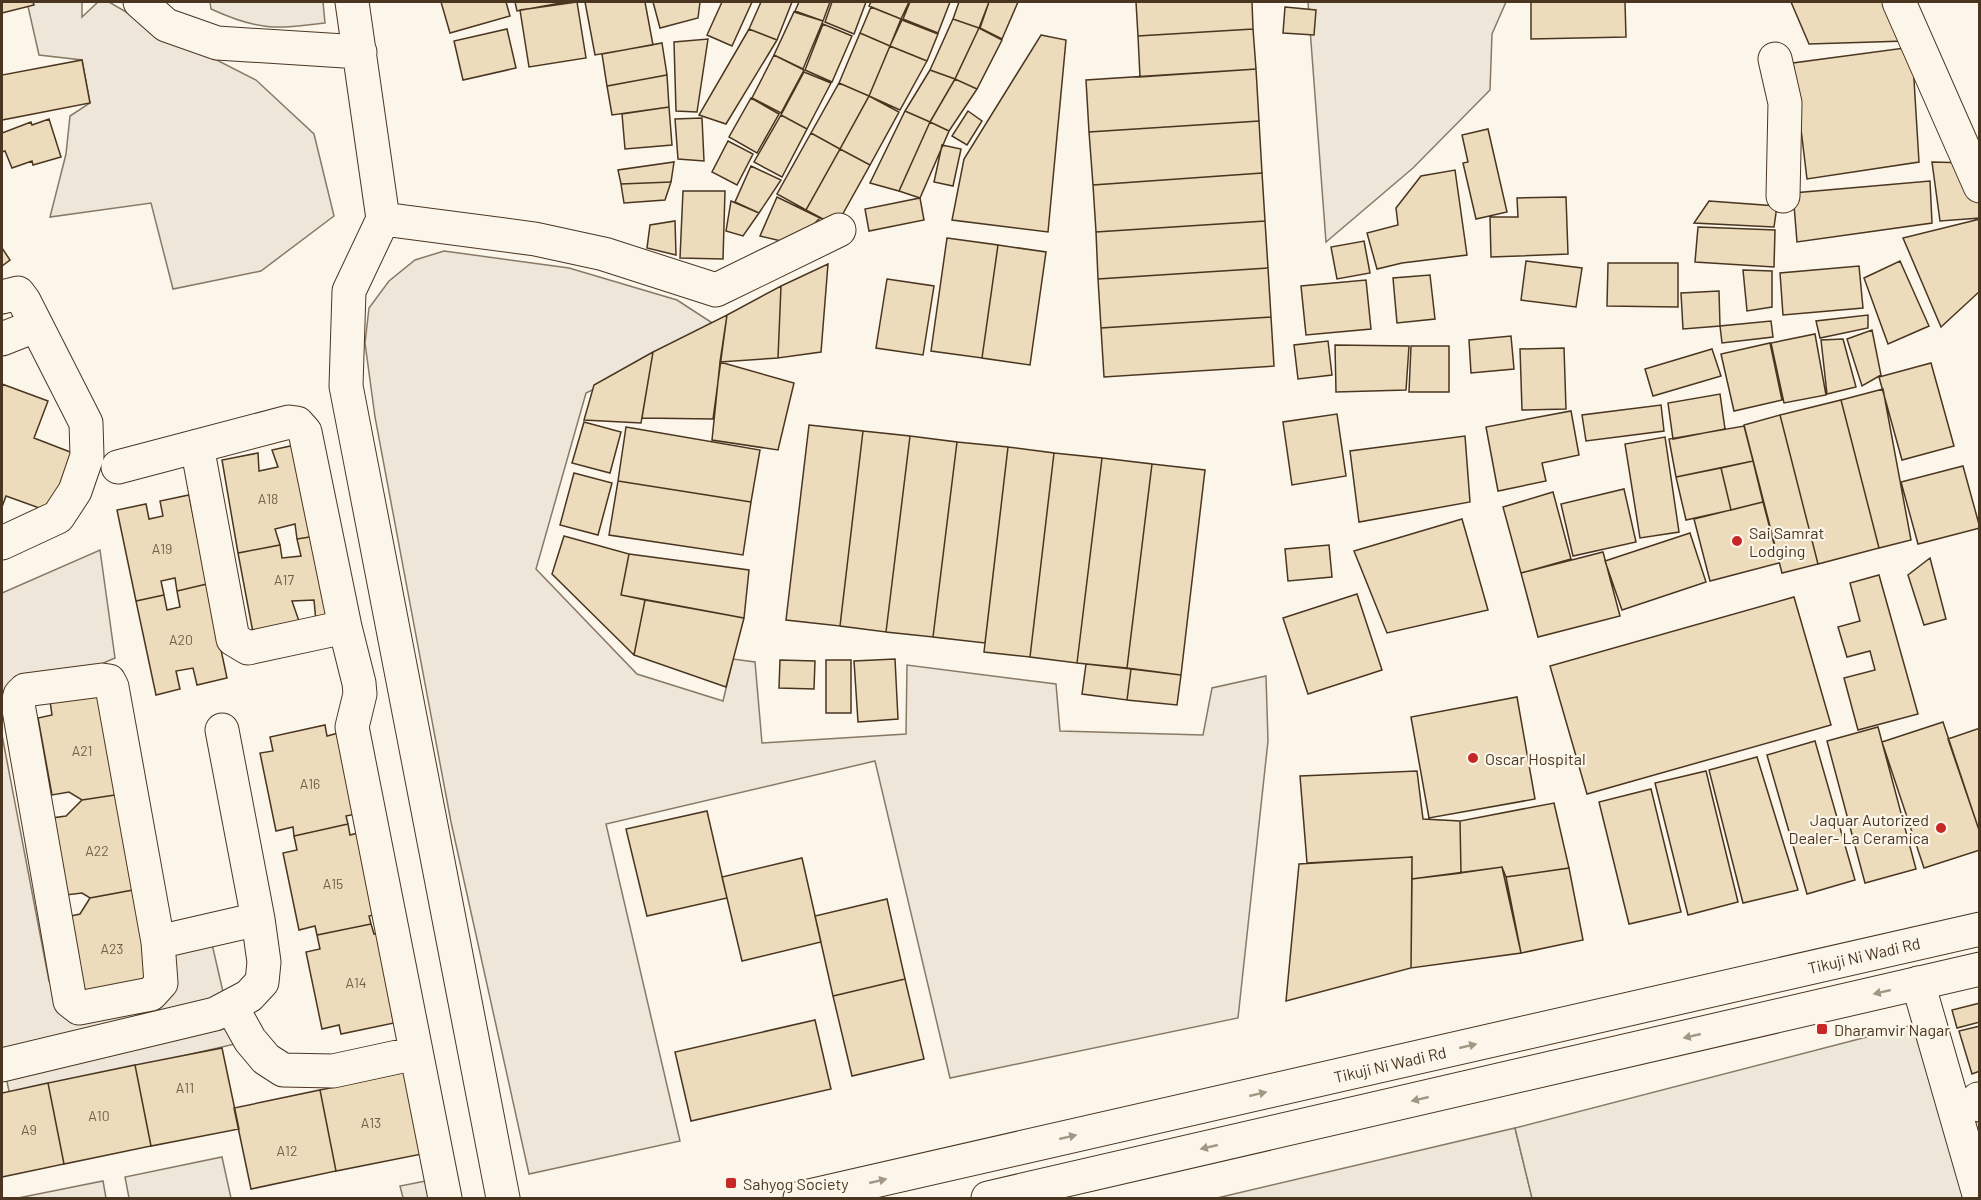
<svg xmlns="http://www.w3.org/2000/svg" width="1981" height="1200" font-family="Barlow,sans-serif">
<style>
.green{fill:#ede6d9;stroke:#887966;stroke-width:1.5}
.parking{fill:#ede7d9;stroke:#887966;stroke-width:1.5}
.building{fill:#ecdcbc;stroke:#4a3520;stroke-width:1.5}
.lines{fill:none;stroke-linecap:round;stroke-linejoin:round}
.minor-casing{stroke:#4a3520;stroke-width:35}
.major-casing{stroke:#4a3520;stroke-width:35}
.minor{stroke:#fbf6e9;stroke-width:33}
.major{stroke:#fbf6e9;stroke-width:33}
.oneway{fill:#a29684}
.poi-dot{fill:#c62828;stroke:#fbf6e9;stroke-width:2}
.labels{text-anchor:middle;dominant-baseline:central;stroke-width:4.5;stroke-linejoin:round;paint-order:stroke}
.number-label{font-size:14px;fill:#725f47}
.poi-label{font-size:16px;fill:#4a3520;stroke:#fbf6e9;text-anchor:start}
.street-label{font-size:16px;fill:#4a3520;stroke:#fbf6e9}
</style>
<rect width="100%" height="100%" fill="#fbf6e9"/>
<path class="green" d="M27 2H82V17L98 2H109L152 27 256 80 314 134 334 216 261 271 173 289 151 203 50 217 66 154 70 116 90 103 82 60 39 55Z
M210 2H323L325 23C275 29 259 31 211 9Z
M1308 2H1506L1492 34 1490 90 1413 168 1326 242Z
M444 251 569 268 677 300 720 328 586 393 536 569 637 674 723 701 733 659 755 662 762 743 906 734 907 665 1056 684 1060 731 1203 735 1212 688 1266 676 1268 741 1238 1018 950 1078 875 761 606 824 680 1141 529 1174 451 822 375 417 365 343 369 308 389 281 415 260Z
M100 550 115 658 2 707V593Z
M2 735 49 981 212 944 235 1044 10 1096 2 1058Z
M1515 1128 1532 1198H1217Z
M441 1178 445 1198H403L400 1186Z
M103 1181 106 1198H18Z"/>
<path class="parking" d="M1917 1024 1967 1198H1532L1515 1128Z
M222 1157 231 1198H129L125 1177Z"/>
<path class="building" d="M2 2H33L34 5 2 13Z
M441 2H506L510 16 450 33Z
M515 2H566L517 11Z
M577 2 586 58 529 67 520 10Z
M585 2H645L653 45 595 55Z
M653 2H700L698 18 660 28Z
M722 2H752L732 46 707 35Z
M761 2H792L777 40 749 29Z
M799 2H830L823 21 795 11Z
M832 2H866L854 34 825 22Z
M871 2H909L901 19 869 6Z
M910 2H950L938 33 903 19Z
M959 2H989L979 28 953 19Z
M989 2H1018L1002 39 980 28Z
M1136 2H1252L1253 29 1138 36Z
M1531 2H1625L1626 37 1531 39Z
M1791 2H1889L1905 41 1809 44Z
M871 7 901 19 890 46 860 33Z
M1285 7 1316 10 1314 35 1283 33Z
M794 12 823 21 803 69 774 55Z
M953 19 979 28 955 79 930 70Z
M902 20 938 34 927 61 890 46Z
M823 24 852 36 832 82 805 70Z
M979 28 1002 40 977 89 955 79Z
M507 29 516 68 463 80 454 41Z
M749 29 777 40 726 124 699 115Z
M1253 29 1256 69 1140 77 1138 36Z
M860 33 890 46 869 96 839 83Z
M1041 35 1066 40 1048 232 952 220 964 159Z
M708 39 697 112 676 111 674 42Z
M662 43 667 75 607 86 602 54Z
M890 46 927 61 900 110 869 96Z
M1912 47 1919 162 1807 179 1793 63Z
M774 55 804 70 781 113 752 98Z
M82 60 90 103 2 120V75Z
M1256 69 1259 121 1089 132 1086 80Z
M930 70 955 79 930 122 905 111Z
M804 72 831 83 807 129 781 115Z
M667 75 669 107 612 115 607 86Z
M955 79 977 89 949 131 930 122Z
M839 83 869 96 840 149 811 133Z
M869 96 899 112 870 165 840 149Z
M751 98 779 114 757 153 729 137Z
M669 107 672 145 625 149 622 114Z
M905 111 930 122 899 191 870 183Z
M968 111 982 121 967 145 952 136Z
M781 115 807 129 782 177 754 162Z
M702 118 704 161 678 159 675 119Z
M49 119 61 157 33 165 32 161 12 168 5 151 2 152V133L31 122 32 125Z
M1259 121 1262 173 1093 185 1089 132Z
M930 122 949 131 920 198 899 191Z
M1488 129 1507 212 1476 219 1463 163 1468 162 1462 135Z
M811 133 840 149 806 210 777 194Z
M728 141 753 154 737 185 712 172Z
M942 145 961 149 953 186 934 182Z
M840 149 870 165 836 226 806 210Z
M674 162 671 182 621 184 618 170Z
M1932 162 1969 163 1980 195V218L1940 221Z
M751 166 781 180 759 213 735 202Z
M1455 170 1467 255 1402 263 1377 269 1367 233 1398 225 1396 208 1421 176Z
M1262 173 1265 221 1096 232 1093 185Z
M1930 181 1932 223 1797 242 1793 193Z
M671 182 665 200 624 203 621 184Z
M683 191H725L723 259 680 258Z
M777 197 820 218 794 244 760 236Z
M1566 197 1568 254 1491 257 1490 217H1518L1517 198Z
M920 198 924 220 869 231 865 209Z
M731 201 759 213 743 236 726 231Z
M1709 201 1777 206 1774 227 1694 223Z
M1980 219V291L1941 327 1903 238Z
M675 221 676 255 647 248 650 225Z
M1265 221 1268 268 1098 279 1096 232Z
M1698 227 1775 230 1774 267 1695 262Z
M947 238 998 245 982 358 931 351Z
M1364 241 1370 273 1337 279 1331 247Z
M998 245 1046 252 1030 365 982 358Z
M2 248 10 260 2 266Z
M1526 261 1582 268 1576 307 1521 300Z
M1900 261 1929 326 1888 344 1864 278Z
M1608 263H1678V307L1607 306Z
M828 264 821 352 778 358 781 286Z
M1859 266 1863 308 1783 315 1780 273Z
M1268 268 1271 317 1101 328 1098 279Z
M1743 270 1772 271V307L1747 311Z
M1430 275 1435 319 1397 323 1393 278Z
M887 279 934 286 923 355 876 348Z
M1366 280 1371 329 1306 335 1301 286Z
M781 286 778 358 720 362 727 315Z
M1719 291 1720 326 1683 329 1681 293Z
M727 315 713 419 642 418 653 352Z
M1868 315V328L1820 338 1816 321Z
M1271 317 1274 366 1104 377 1101 328Z
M1771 321 1773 337 1722 343 1720 326Z
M1872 330 1881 375 1862 386 1847 339Z
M1815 334 1826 395 1784 403 1771 343Z
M1511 336 1514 369 1471 373 1469 340Z
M1843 339 1856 387 1827 394 1821 340Z
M1328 341 1332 375 1298 379 1294 345Z
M1770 343 1782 400 1734 411 1721 354Z
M1335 345 1409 346 1406 390 1336 392Z
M1411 346H1449V392H1409Z
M1564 348 1566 409 1522 410 1520 349Z
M1712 349 1721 376 1653 396 1645 369Z
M653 352 641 423 584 420 594 385Z
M720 362 794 383 778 450 712 440Z
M1931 363 1954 446 1902 460 1879 377Z
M2 384 48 401 34 438 78 455 56 514 6 496 2 507Z
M1883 389 1911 540 1879 548 1841 400Z
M1720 394 1725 429 1673 439 1668 403Z
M1841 400 1879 548 1818 564 1780 415Z
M1661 405 1664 431 1586 441 1582 415Z
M1571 411 1579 455 1542 463 1546 481 1498 491 1486 427Z
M1337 414 1346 476 1292 485 1283 422Z
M1780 415 1818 564 1782 573 1744 425Z
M584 422 621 432 610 473 572 463Z
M809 425 863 431 840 626 786 620Z
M1744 426 1753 461 1676 477 1669 439Z
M626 427 760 450 751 502 618 481Z
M863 431 910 436 886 632 840 626Z
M910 436 957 442 933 637 886 632Z
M1465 436 1470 502 1359 522 1350 451Z
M1665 437 1679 532 1640 538 1625 444Z
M957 442 1008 447 985 643 933 637Z
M295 445 316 536 297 539 295 524 275 529 280 545 238 553 222 460 258 453 259 471 278 467 272 450Z
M1008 447 1054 453 1030 657 984 652Z
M1054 453 1102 458 1077 663 1030 657Z
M1102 458 1152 464 1127 668 1077 663Z
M1753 461 1763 502 1731 510 1721 468Z
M1152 464 1205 470 1181 675 1127 668Z
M1963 466 1980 528 1918 544 1901 482Z
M1721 468 1731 510 1686 520 1676 477Z
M574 473 612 483 598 535 560 525Z
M618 481 751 502 743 555 609 535Z
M1624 489 1636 542 1573 556 1561 504Z
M1553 492 1571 559 1521 573 1503 507Z
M189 495 207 584 177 591 175 578 161 581 164 595 136 601 117 510 146 504 149 519 163 516 160 501Z
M1763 502 1779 563 1710 581 1694 519Z
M1462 519 1488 610 1387 633 1354 551Z
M1690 533 1706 582 1622 610 1605 561Z
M316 536 334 618 316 622 314 600 292 601 300 624 254 638 238 553 280 545 282 558 301 556 297 539Z
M564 536 629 554 621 595 645 600 634 655 552 574Z
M1329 545 1332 577 1288 581 1285 549Z
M1603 552 1620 616 1538 637 1521 573Z
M629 554 749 570 744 618 621 595Z
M1930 558 1946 619 1924 625 1908 575Z
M1879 575 1918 714 1858 730 1844 678 1875 670 1870 651 1847 657 1838 627 1860 621 1850 583Z
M207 584 227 678 197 685 193 668 176 671 180 689 156 695 136 601 164 595 167 610 180 607 177 591Z
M1357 594 1382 670 1308 694 1283 618Z
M1794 597 1831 725 1587 794 1550 666Z
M645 600 744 618 726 687 634 655Z
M895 659 898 719 858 722 854 661Z
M780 660 815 661 814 689 779 688Z
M826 660H851V713H826Z
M1086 664 1131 669 1127 700 1082 694Z
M1131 669 1181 675 1177 705 1127 700Z
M104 692 128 793 82 800 69 792 52 795 38 718 52 715 50 701Z
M1517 697 1535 799 1429 818 1411 717Z
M1943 722 1980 833V850L1924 868 1882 742Z
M325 725 327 736 342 732 360 813 346 816 348 824 294 836 293 827 276 831 260 753 273 751 270 737Z
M1878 727 1916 869 1865 883 1827 741Z
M1980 728V833L1948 739Z
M1815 741 1855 880 1807 894 1767 755Z
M1757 757 1798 890 1743 903 1709 770Z
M1417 771 1423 819 1460 821 1461 873 1412 879V857L1307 863 1300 776Z
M1706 771 1738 902 1688 915 1655 783Z
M1651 789 1681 912 1629 924 1599 802Z
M128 793 144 888 90 898 82 893 66 895 52 818 66 816 82 800Z
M1554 803 1569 868 1506 877 1502 867 1461 873 1460 821Z
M707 811 727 898 647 916 626 829Z
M348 824 350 835 366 831 383 913 369 916 371 924 317 935 315 926 299 930 283 853 297 850 294 836Z
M1412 857 1411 968 1286 1001 1299 864Z
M802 858 821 942 742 961 722 877Z
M1502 867 1521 953 1411 968 1412 879Z
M1569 868 1583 940 1521 953 1506 877Z
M144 888 152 990 80 993 66 917 80 914 90 898Z
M887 899 905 979 833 996 815 916Z
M371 924 374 934 389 930 406 1012 392 1015 394 1023 341 1034 339 1025 322 1029 306 952 320 949 317 935Z
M905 979 924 1059 852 1076 833 996Z
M1980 1003V1022L1957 1028 1952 1010Z
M815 1020 831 1089 691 1121 675 1052Z
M1980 1026V1071L1972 1074 1959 1031Z
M222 1048 239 1129 151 1146 135 1065Z
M135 1065 151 1146 64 1164 48 1083Z
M406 1072 422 1154 336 1171 320 1090Z
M48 1083 64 1164 2 1177V1093Z
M320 1090 336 1171 251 1189 234 1108Z"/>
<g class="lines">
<defs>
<path id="minor" d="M140 2 166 25 217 43 360 52
M352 2 383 219 349 291 346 386 503 1198
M1899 2 1980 186
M1775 59 1785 103 1783 196
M383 219 535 239 604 254 716 290 839 230
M2 297 18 293 24 301 86 423 87 456 75 491 58 517 2 543
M2 339 35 326
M197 446 233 639 248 648 345 627
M118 467 289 422 297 423 305 432 345 627 359 683 360 694 352 727 445 1198
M102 680 109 681 112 687 158 942 161 983 151 994 79 1008 70 1001 18 704 20 695 25 690Z
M158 942 258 919
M1918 983 1980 1198
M231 1006 250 1040 266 1059 283 1070 333 1071 416 1053
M2 1065 215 1014 249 996 262 982 264 962 258 919 222 730
M1978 1099 1980 1105"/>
<path id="major" d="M800 1198 1980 929
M988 1198 1980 969"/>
</defs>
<use href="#minor" class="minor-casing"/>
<use href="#major" class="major-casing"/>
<use href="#minor" class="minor"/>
<use href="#major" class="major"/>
</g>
<defs><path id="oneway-solid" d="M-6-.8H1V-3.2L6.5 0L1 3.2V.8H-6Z" transform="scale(1.5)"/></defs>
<g class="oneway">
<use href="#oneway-solid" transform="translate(1882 992) rotate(167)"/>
<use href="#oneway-solid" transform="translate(1692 1036) rotate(167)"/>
<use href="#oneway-solid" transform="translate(1468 1046) rotate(-13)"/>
<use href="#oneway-solid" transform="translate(1258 1094) rotate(-13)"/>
<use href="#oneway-solid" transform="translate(1420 1099) rotate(167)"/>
<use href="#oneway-solid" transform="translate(1068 1137) rotate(-13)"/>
<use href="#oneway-solid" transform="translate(1209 1147) rotate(167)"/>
<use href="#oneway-solid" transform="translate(878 1181) rotate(-13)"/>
</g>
<g class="poi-dot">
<circle cx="1737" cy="541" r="6"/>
<circle cx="1473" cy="758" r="6"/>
<circle cx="1941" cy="828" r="6"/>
<rect x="1816" y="1023" width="12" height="12" rx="3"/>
<rect x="725" y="1177" width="12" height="12" rx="3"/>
</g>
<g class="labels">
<g class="number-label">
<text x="268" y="498">A18</text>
<text x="162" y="548">A19</text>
<text x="284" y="579">A17</text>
<text x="181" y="639">A20</text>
<text x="82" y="750">A21</text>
<text x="310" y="783">A16</text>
<text x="97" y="850">A22</text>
<text x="333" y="883">A15</text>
<text x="112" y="948">A23</text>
<text x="356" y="982">A14</text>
<text x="185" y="1087">A11</text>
<text x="99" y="1115">A10</text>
<text x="371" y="1122">A13</text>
<text x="29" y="1129">A9</text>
<text x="287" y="1150">A12</text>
</g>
<g class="poi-label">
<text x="1749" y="532">Sai Samrat<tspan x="1749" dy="18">Lodging</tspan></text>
<text x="1485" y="758">Oscar Hospital</text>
<text x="1929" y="819" text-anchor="end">Jaquar Autorized<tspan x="1929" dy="18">Dealer- La Ceramica</tspan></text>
<text x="1834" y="1029">Dharamvir Nagar</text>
<text x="743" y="1183">Sahyog Society</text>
</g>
<g class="street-label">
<text transform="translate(1864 955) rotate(-13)">Tikuji Ni Wadi Rd</text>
<text transform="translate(1390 1064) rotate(-13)">Tikuji Ni Wadi Rd</text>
</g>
</g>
<rect width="1981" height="1200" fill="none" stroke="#4a3520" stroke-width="6"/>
</svg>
